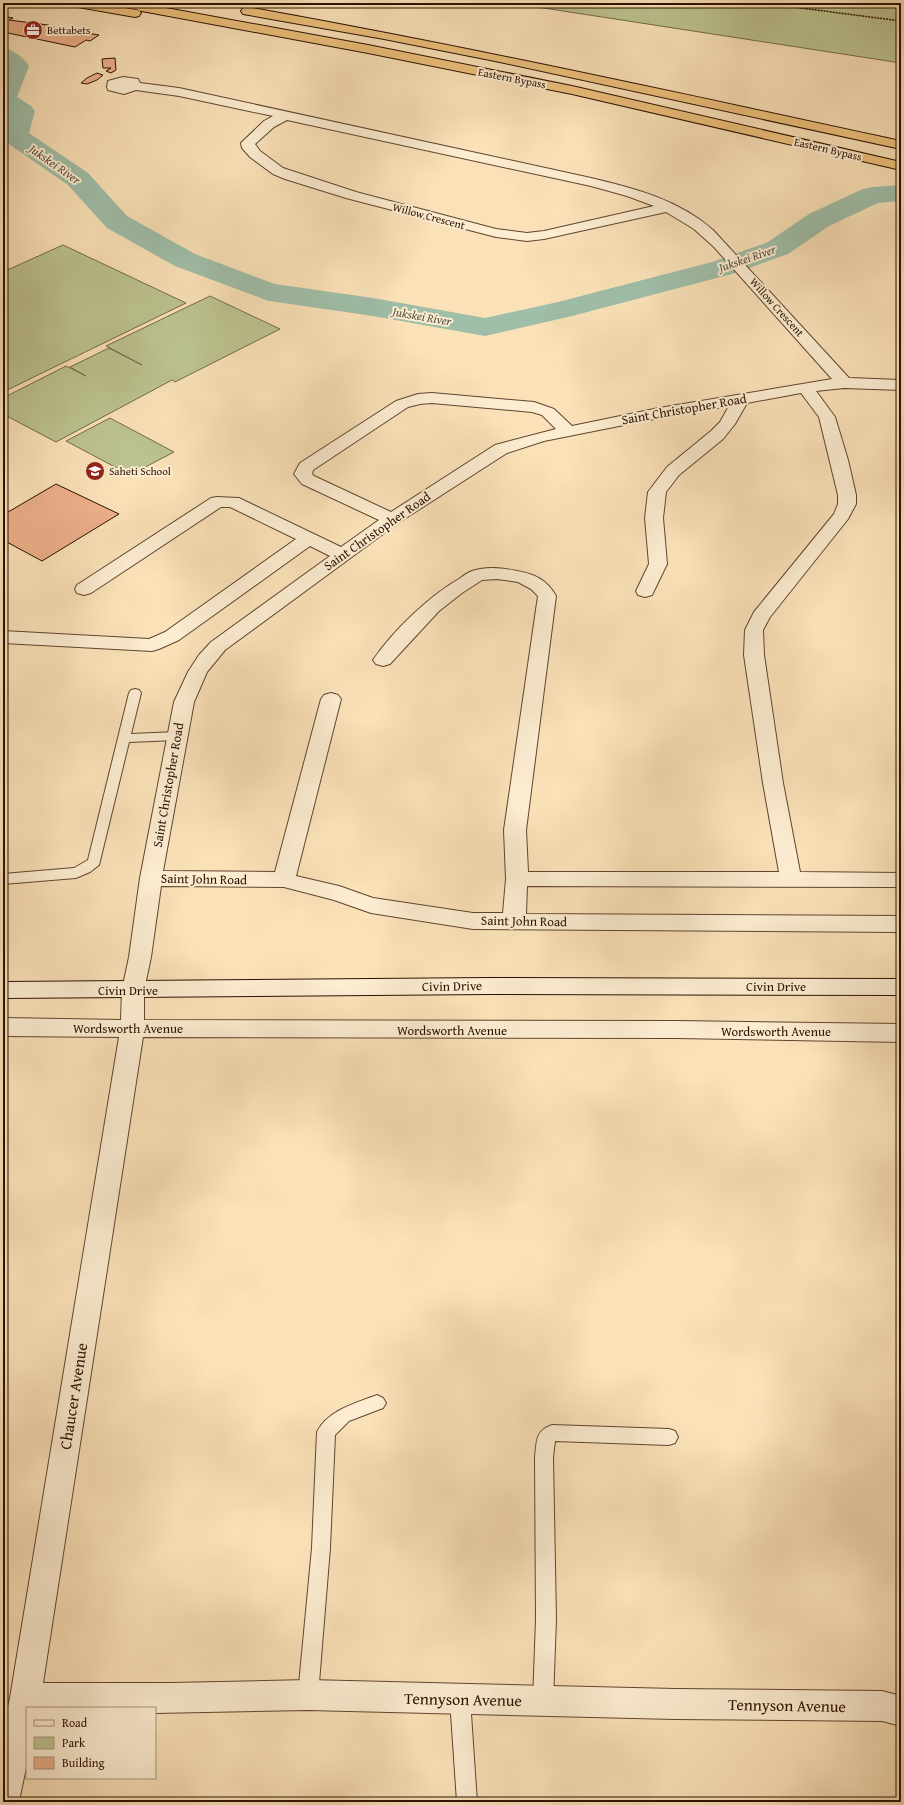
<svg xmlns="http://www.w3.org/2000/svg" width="904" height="1805" font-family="'Gentium Book Plus',serif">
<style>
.green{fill:#bcc390;stroke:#746a48}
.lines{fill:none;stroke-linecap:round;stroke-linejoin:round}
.river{fill:#9fbea8;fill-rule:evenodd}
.building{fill:#ecb08a;stroke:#2b1100}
.lane-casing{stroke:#5f452e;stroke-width:2}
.street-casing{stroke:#5f452e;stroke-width:2}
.secondary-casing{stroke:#2b1100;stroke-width:2}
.highway-casing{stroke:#2b1100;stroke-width:2}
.path{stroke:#2b1100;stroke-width:1.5;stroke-dasharray:2 1;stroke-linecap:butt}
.lane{fill:#fcecd1;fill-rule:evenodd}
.street{fill:#fcecd1;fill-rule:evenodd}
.secondary{fill:#fcecd1;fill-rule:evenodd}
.highway{fill:#edc07c;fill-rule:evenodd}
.labels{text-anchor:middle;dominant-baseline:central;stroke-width:4;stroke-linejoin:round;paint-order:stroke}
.far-poi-label{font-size:11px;fill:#2b1100;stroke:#fcecd1;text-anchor:start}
.far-street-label{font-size:11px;fill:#2b1100;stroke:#fcecd1}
.far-water-label{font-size:12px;font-style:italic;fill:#544e3b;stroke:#fcecd1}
.street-label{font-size:13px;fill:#2b1100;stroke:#fcecd1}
.near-street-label{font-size:16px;fill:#2b1100;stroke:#fcecd1}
</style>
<rect width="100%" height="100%" fill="#fae1b8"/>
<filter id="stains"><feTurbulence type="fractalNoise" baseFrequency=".005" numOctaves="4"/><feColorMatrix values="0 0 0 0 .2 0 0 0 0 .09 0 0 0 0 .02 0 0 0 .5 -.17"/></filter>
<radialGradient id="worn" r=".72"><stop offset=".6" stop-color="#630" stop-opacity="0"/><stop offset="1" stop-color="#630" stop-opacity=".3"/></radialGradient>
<path class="green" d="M511 3H901V63Z
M63 245 186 303 3 392V272Z
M210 296 280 329 175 382 172 380 56 442 3 414V398L66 366 86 376 70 367 109 348 142 365 106 346Z
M110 418 174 452 130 475 66 441Z"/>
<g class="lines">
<path class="river" d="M3 48C14 50 23 57 29 66L17 97 31 106 35 111 29 133 88 173 127 216 195 254 275 284 373 298 485 318 558 302 712 262 768 242 809 214 863 189 873 187 901 185V201L878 203 829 226 788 254 732 274 572 316 485 336 373 316 269 301 175 266 107 228 68 185 6 142C0 133 6 123 8 114L3 110Z"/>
</g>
<path class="building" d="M3 16 13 18 9 20 48 25 64 31 82 35 86 33 99 35 90 41 86 40 75 47 3 32Z
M115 58 116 70 111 73 106 71 111 68H103L102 59Z
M97 73 103 75 97 80 87 84 81 83 87 78Z
M56 484 119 514 42 561 3 540V515Z"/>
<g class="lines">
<defs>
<path id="lane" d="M135 689 139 690 141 693 131 734 177 732 182 733 183 736 182 739 177 740 129 742 99 865 90 872 76 878 3 884V874L74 868 88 860 129 693 131 690Z
M377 1395 383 1398 386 1403 383 1408 349 1421 335 1435 330 1548 318 1695 315 1702 308 1705 301 1702 298 1695 312 1548 317 1432C328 1410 356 1403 377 1395Z
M552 1425 669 1429 675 1431 678 1437 675 1443 669 1445 555 1441 553 1457 556 1619 553 1701 550 1708 543 1711 536 1708 533 1701 536 1619 535 1457C537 1441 535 1431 552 1425Z
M460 1689 467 1692 470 1699 477 1802H457L450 1699 453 1692Z"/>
<path id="street" d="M123 77 138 79 140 83 179 88 591 178C634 188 679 200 713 230L849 378 901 380V390L844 388 816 391 835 417 848 460 856 495V504L848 519 770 617 763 630 764 655 783 783 800 872 901 873V887L527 886 526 914 901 916V932L473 929 371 913 334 900 284 887 161 886 151 957 144 990V1020L677 1021 901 1024V1042L677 1038 143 1037 43 1683H170L308 1680 675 1689 882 1691 901 1696V1726L882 1721 675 1719 308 1710 155 1713V1708H27V1763L19 1801 3 1802V1728L10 1698 119 1037 3 1036V1018L121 1020 122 990 129 957 140 878 174 702 188 672 199 655 211 642 330 556 310 546 179 640 159 649 152 651 3 643V631L149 639 165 632 296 539 230 507H221L91 593 84 595 77 593 75 589 77 585 211 498 217 497 239 498 341 547 379 520 302 484 294 474 300 463 396 401 418 394 432 393 534 402 554 409 572 426 659 408 832 379 714 247 694 229 666 212 544 239 527 241 496 237 346 198 285 179 273 174 250 157 242 148 241 143 264 121 273 116 179 96 136 90 124 94 108 90 107 87 108 81ZM287 120 591 186 627 196 654 206 544 231 527 233 496 229 356 192 283 168 260 151 255 144 274 127ZM801 393 819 417 838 495V504L834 514 754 612 745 630 744 655 763 783 779 872H528L526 830 556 596C547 580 535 574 517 571 502 568 487 566 472 571 467 573 463 576 459 579 429 596 393 631 373 660L376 664 383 666 390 664 439 611 462 593 482 580 497 579 518 582 531 589 538 596 504 830 506 879 503 913H473L373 898 339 886 296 876 341 699 338 695 331 693 324 695 321 699 275 872 163 871 194 702 207 672 225 650 398 523 507 453 544 441 659 418 729 406 720 422 711 431 667 467 648 492 645 518 649 564 636 591 638 595 645 597 652 595 667 564 663 518 666 492 679 475 723 439 735 424 747 403ZM432 403 532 412 542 415 556 429 495 445 391 512 314 476 312 474 313 470 408 407 420 404Z"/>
<path id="secondary" d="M489 978 901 979V995L489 994 3 998V982Z"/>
<path id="highway" d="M72 3H98L135 9 139 10 141 13 139 16 135 17 78 7 74 6Z
M114 3H139L368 45 572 86 901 162V170L572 94 368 53 120 7 116 6Z
M247 7C466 46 683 94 901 141V149L495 61 384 39 243 14 241 11 243 8Z"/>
</defs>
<use href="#lane" class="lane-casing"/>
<use href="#street" class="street-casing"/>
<use href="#secondary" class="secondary-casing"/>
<use href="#highway" class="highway-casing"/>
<path class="path" d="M704 3 793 7 901 21"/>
<use href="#lane" class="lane"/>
<use href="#street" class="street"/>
<use href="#secondary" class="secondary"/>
<use href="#highway" class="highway"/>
</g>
<defs>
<symbol id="office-disc" viewBox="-11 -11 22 22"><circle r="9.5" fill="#8f2418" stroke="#fcecd1"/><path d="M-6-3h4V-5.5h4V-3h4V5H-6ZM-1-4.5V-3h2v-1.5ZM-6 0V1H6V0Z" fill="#fff"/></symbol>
<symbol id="school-disc" viewBox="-11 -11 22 22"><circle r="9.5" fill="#8f2418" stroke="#fcecd1"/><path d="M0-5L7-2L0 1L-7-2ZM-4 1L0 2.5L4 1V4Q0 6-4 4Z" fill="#fff"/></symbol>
</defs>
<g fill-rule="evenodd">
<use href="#office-disc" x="22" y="19" width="22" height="22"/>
<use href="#school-disc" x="84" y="460" width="22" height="22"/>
</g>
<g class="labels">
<g class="far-poi-label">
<text x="47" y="30">Bettabets</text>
<text x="109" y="471">Saheti School</text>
</g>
<g class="far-street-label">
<text transform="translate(512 78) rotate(11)">Eastern Bypass</text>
<text transform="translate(828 149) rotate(13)">Eastern Bypass</text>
<text transform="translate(429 216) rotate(15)">Willow Crescent</text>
<text transform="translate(777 307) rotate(48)">Willow Crescent</text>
</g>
<g class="far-water-label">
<text transform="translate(55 164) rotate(35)">Jukskei River</text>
<text transform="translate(747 258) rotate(-19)">Jukskei River</text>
<text transform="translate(422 316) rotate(10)">Jukskei River</text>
</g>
<g class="street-label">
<text transform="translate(684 409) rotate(-10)">Saint Christopher Road</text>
<text transform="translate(377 531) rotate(-35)">Saint Christopher Road</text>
<text transform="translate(168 785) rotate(-80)">Saint Christopher Road</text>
<text transform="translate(204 879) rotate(1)">Saint John Road</text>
<text transform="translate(524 921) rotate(1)">Saint John Road</text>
<text transform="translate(452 986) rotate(-1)">Civin Drive</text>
<text x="776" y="986">Civin Drive</text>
<text x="128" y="990">Civin Drive</text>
<text x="128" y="1028">Wordsworth Avenue</text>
<text x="452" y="1030">Wordsworth Avenue</text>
<text x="776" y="1031">Wordsworth Avenue</text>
</g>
<g class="near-street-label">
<text transform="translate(73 1396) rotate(-81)">Chaucer Avenue</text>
<text transform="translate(463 1699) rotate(1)">Tennyson Avenue</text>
<text transform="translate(787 1705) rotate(1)">Tennyson Avenue</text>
</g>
</g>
<rect width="904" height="1805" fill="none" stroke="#fae1b8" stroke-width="16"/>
<rect x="4" y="4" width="896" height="1797" fill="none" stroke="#2b1100" stroke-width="2"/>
<rect x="8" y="8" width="888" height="1789" fill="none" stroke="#2b1100"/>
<rect x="26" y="1707" width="130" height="72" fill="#fcecd1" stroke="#a8947d"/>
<rect x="34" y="1720" width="20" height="6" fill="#fcecd1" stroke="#a8947d"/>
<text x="62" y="1727" font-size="12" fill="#2b1100">Road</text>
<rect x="34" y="1737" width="20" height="12" fill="#bcc390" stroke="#a8947d"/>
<text x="62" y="1747" font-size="12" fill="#2b1100">Park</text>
<rect x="34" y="1757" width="20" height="12" fill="#ecb08a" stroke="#a8947d"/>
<text x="62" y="1767" font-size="12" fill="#2b1100">Building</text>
<rect width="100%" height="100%" filter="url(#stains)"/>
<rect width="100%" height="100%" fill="url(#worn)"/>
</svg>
